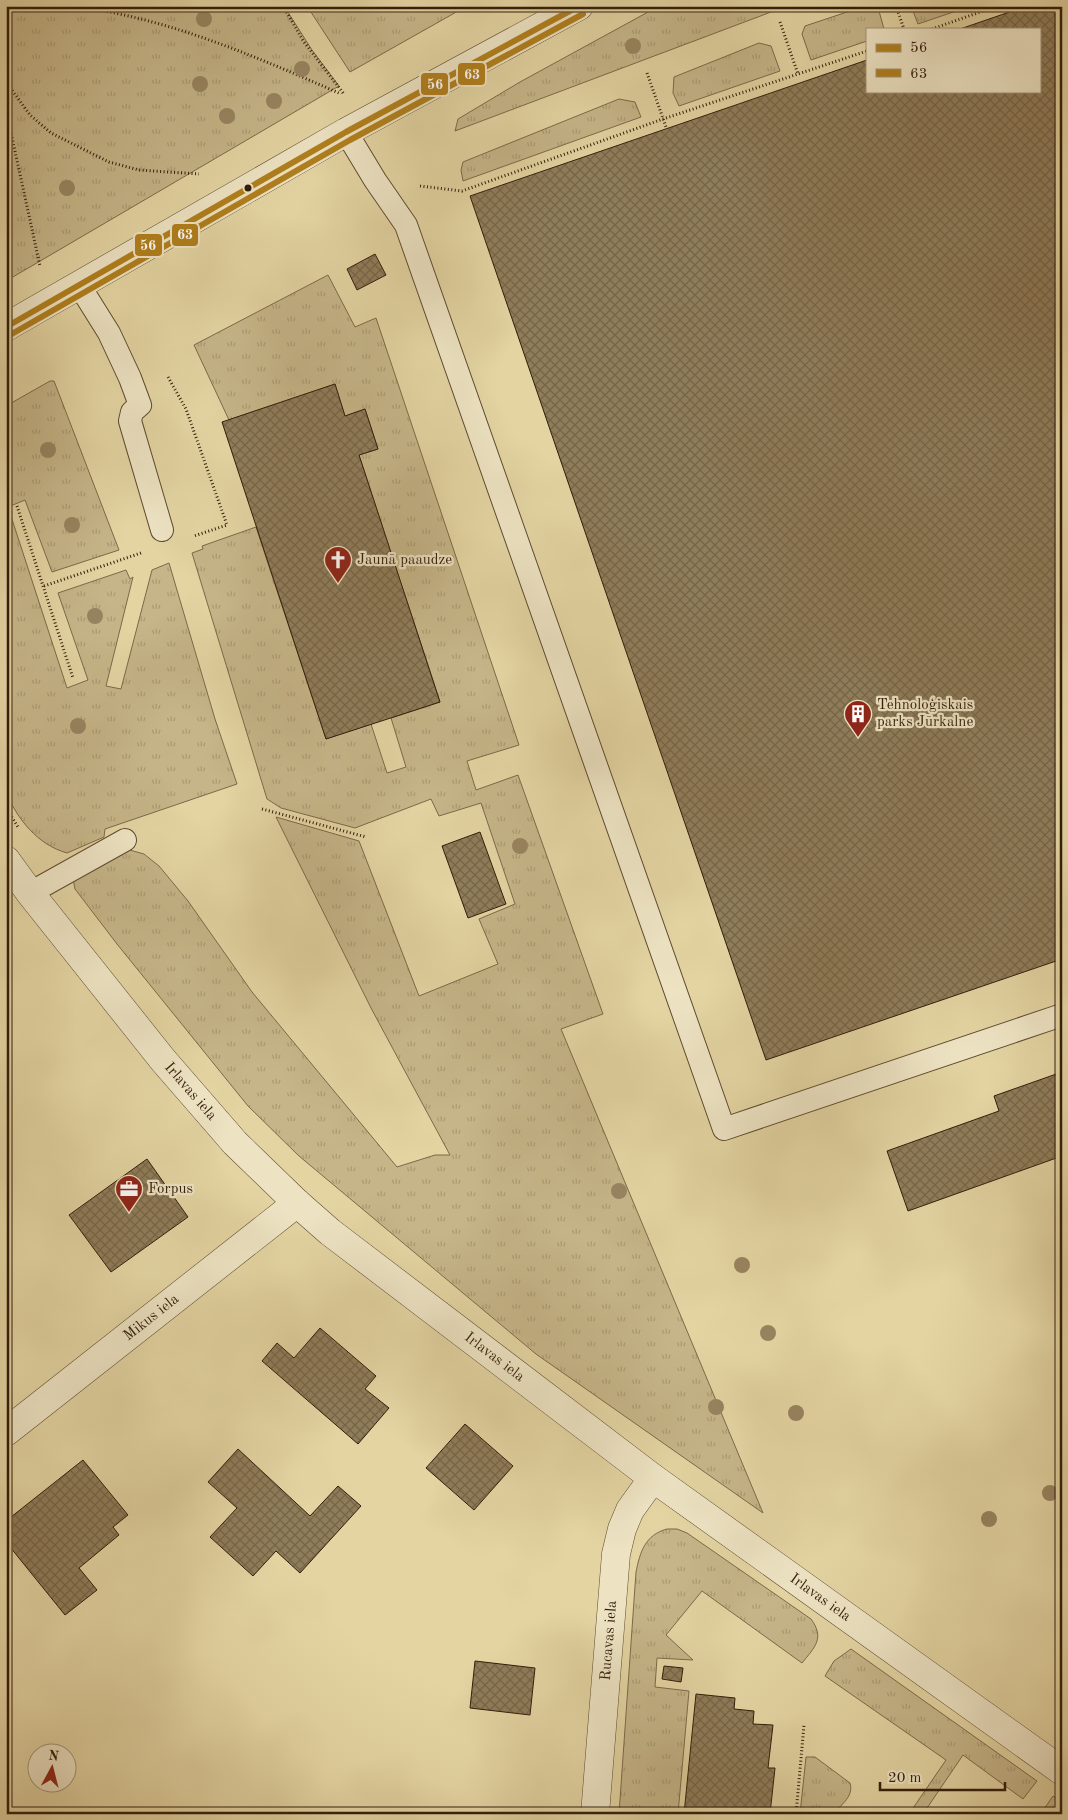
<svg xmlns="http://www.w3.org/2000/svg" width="1068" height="1820" font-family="'Old Standard TT',serif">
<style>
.grass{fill:url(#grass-tufts);stroke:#7c6949}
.building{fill:url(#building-cross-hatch);stroke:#331d0a}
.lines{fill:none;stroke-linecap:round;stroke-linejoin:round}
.service-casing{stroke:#5f4b30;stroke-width:24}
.minor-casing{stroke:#5f4b30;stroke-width:29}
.path{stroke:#331d0a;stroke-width:3;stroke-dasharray:1 2.5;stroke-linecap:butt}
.service{stroke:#ede3c3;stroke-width:22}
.minor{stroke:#ede3c3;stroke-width:28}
.bus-1-casing{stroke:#ede3c3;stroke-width:10}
.bus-2-casing{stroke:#ede3c3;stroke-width:10}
.bus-1{stroke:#b07f1d;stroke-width:6}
.bus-2{stroke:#b07f1d;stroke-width:6}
.tree{fill:#978460}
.bus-dot{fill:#331d0a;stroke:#ede3c3;stroke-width:2}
.labels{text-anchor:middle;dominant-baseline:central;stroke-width:4.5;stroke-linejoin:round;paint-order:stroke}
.poi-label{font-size:15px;fill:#331d0a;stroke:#ede3c3;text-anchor:start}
.street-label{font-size:15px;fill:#331d0a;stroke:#ede3c3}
.line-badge{stroke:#ede3c3;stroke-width:2}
.badge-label{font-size:14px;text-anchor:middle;font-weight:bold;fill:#fff}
</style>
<defs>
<pattern id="grass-tufts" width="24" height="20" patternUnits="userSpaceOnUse" patternTransform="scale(1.25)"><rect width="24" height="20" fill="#c5b588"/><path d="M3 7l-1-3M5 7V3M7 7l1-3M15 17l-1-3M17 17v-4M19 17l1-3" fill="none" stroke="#aa9b74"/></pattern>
<pattern id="building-cross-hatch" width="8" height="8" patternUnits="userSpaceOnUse" patternTransform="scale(1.25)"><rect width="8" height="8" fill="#8f7c59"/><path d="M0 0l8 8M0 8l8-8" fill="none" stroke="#756548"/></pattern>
</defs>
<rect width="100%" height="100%" fill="#e3d4a2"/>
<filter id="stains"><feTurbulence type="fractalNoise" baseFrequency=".004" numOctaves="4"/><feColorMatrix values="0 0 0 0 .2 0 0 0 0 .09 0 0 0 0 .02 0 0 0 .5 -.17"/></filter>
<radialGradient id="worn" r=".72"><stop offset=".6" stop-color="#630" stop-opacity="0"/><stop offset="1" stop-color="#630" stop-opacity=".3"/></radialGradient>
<path class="grass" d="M6 6H284L312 50 339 86 6 281Z
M307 6H467L350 72Z
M659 6H787L455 131 458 119 520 82Z
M865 6H871L879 11 884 29H867V41L811 60 802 34 805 26Z
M911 6H971L918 24Z
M759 43 771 46 780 71 679 106 673 93 674 77Z
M619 99 635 102 641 117 463 181 461 170 463 162Z
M328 275 355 327 376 318 519 745 467 761 476 790 518 775 603 1014 561 1029 763 1513 536 1354 299 1156 248 1106 117 944 75 889 73 879 126 849 144 854 159 866 188 901 252 992 397 1167 435 1155H450L371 1008 276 817 359 841 419 996 498 964 479 919 515 904 481 803 439 816 431 799 355 828 281 808 267 799 192 553 203 549 202 546 256 527 326 739 371 724 387 773 406 767 391 718 440 702 359 455 378 449 365 409 345 416 335 384 229 420 194 345Z
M50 381H54L119 550 52 572 25 500 8 507 67 688 88 680 58 593 126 570 130 579 133 577 106 686 121 689 152 570 169 563 215 719 237 784 105 829 104 837 67 853C38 845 17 819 6 792V406Z
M667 1529H677L687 1533 811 1619C825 1638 815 1647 802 1663L702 1591 666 1635 693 1660 657 1658 655 1687 689 1691 678 1814H619L636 1572C640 1552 645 1535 667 1529Z
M851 1649 1037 1781 1023 1799 963 1755 923 1814H909L946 1760 825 1676 834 1661Z
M806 1757H815L850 1783C854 1796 842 1804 833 1814H800Z
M1053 1796 1062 1802V1814L1042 1812Z"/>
<path class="building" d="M1027 6H1062V959L766 1060 470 196 867 60V91H1039V29H960Z
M375 254 386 275 357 290 347 269Z
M335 384 345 416 365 409 378 449 359 455 440 702 326 739 222 422Z
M480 832 506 904 468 918 442 846Z
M1062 1072V1156L908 1211 887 1151 999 1111 994 1096Z
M147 1159 188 1217 111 1272 69 1215Z
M320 1328 376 1376 365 1389 389 1408 358 1444 262 1361 277 1343 294 1358Z
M465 1424 513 1466 474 1510 426 1468Z
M238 1449 310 1516 338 1486 361 1506 300 1573 276 1551 253 1576 210 1537 237 1508 208 1482Z
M83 1460 128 1515 113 1527 119 1535 79 1568 97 1590 65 1615 6 1542V1521Z
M475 1661 535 1668 530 1715 470 1708Z
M664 1666 683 1668 681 1682 662 1679Z
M696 1694 735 1698 734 1709 754 1711 753 1724 773 1725 768 1768H775L770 1814H684Z"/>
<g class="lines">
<defs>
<path id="service" d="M346 132 375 180 406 225 724 1129 1062 1015
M79 285 109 333 130 378 140 405 132 412 130 421 162 530
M30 893 125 840"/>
<g id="minor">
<path d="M6 327 346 132 579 6"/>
<path id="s1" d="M6 860 30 893 163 1060 235 1143 297 1203 330 1232 653 1478 1062 1771"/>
<path id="s2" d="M6 1432 297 1203"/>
<path id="s3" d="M595 1814 616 1554 622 1529 630 1510 653 1478"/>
</g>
</defs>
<use href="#service" class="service-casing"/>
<use href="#minor" class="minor-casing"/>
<path class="path" d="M69 6C161 15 257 57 341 94
M283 6 304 42 344 94
M896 6 904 29
M780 22 798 74
M932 29 997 6
M647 73 666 127
M6 82 30 115 51 133 109 162 139 170 199 174
M6 110 40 266
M420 186 462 191 663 119 867 51
M168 377 186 409 227 525 194 536
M17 506 73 678
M44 586 141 553
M6 808 18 827
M262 809 366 837
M796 1814 804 1725"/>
<use href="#service" class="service"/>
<use href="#minor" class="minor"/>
<defs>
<path id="bus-1" d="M6 327 346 132 579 6"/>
<path id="bus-2" d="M10 335 350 140 583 14"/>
</defs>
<use href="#bus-1" class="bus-1-casing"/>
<use href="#bus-2" class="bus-2-casing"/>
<use href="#bus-1" class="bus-1"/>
<use href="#bus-2" class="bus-2"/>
</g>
<g class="tree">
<circle cx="204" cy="19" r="8"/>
<circle cx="633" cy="46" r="8"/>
<circle cx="302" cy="69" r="8"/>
<circle cx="200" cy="84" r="8"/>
<circle cx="274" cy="101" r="8"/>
<circle cx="227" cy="116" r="8"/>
<circle cx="67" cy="188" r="8"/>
<circle cx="48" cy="450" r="8"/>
<circle cx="72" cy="525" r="8"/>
<circle cx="95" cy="616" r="8"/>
<circle cx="78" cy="726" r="8"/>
<circle cx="520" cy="846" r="8"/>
<circle cx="619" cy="1191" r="8"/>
<circle cx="742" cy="1265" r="8"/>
<circle cx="768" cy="1333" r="8"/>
<circle cx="716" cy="1407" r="8"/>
<circle cx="796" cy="1413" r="8"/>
<circle cx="1050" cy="1493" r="8"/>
<circle cx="989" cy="1519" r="8"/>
</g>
<defs>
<symbol id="church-pin" viewBox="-11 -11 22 30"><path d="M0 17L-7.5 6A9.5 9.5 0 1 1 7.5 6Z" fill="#8f2418" stroke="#ede3c3"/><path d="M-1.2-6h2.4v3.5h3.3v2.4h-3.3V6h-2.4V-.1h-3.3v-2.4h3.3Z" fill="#fff"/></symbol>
<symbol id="building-pin" viewBox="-11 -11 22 30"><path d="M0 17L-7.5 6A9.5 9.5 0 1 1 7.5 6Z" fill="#8f2418" stroke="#ede3c3"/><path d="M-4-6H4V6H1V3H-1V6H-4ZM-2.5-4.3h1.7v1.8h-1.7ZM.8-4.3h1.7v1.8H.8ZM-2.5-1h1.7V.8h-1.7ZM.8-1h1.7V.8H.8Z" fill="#fff"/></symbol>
<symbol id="office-pin" viewBox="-11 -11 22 30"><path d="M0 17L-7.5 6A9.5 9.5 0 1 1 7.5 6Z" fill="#8f2418" stroke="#ede3c3"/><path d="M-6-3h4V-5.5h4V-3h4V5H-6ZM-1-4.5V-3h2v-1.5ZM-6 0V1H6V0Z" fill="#fff"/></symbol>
</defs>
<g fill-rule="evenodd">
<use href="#church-pin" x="322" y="544" width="32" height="43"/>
<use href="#building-pin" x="842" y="698" width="32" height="43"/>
<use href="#office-pin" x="113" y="1173" width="32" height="43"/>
</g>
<circle class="bus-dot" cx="248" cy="188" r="4.5"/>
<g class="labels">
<g class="poi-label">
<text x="357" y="560">Jaunā paaudze</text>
<text x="877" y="705">Tehnoloģiskais<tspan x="877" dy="17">parks Jūrkalne</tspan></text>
<text x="148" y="1189">Forpus</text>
</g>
<g class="street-label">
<text stroke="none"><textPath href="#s1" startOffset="296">Irlavas iela</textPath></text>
<text stroke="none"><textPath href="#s2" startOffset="185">Mikus iela</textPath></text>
<text stroke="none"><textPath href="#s1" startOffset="701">Irlavas iela</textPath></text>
<text stroke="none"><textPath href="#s1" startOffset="1106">Irlavas iela</textPath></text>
<text stroke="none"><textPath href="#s3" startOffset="174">Rucavas iela</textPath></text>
</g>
</g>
<g class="line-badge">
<rect x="457" y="62" width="29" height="24" rx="5" fill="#b07f1d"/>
<rect x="420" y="72" width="29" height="24" rx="5" fill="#b07f1d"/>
<rect x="171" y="223" width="28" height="24" rx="5" fill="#b07f1d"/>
<rect x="134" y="233" width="29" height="24" rx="5" fill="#b07f1d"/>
</g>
<g class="badge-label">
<text x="472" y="79">63</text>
<text x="435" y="89">56</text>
<text x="185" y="239">63</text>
<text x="148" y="250">56</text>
</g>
<rect width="1068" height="1820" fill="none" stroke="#e3d4a2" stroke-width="25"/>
<rect x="8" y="8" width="1053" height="1805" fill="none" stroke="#331d0a" stroke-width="2.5"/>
<rect x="12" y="12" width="1043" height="1795" fill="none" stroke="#331d0a"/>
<rect x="866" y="28" width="175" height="65" fill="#ede3c3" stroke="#a39479"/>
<rect x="876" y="44" width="25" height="8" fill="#b07f1d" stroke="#a39479"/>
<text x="910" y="52" font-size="15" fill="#331d0a">56</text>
<rect x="876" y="69" width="25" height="8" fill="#b07f1d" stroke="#a39479"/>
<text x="910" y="78" font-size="15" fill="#331d0a">63</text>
<g transform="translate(52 1768) rotate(7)"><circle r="24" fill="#ede3c3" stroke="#a39479"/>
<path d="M0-4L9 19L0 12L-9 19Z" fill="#8f2418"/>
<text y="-8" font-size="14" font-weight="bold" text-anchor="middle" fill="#331d0a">N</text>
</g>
<path d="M880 1782v8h125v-8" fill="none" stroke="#331d0a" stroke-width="2.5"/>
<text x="888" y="1782" font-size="15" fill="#331d0a" stroke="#ede3c3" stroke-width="4" paint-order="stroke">20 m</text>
<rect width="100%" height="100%" filter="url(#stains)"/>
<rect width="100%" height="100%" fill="url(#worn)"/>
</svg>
